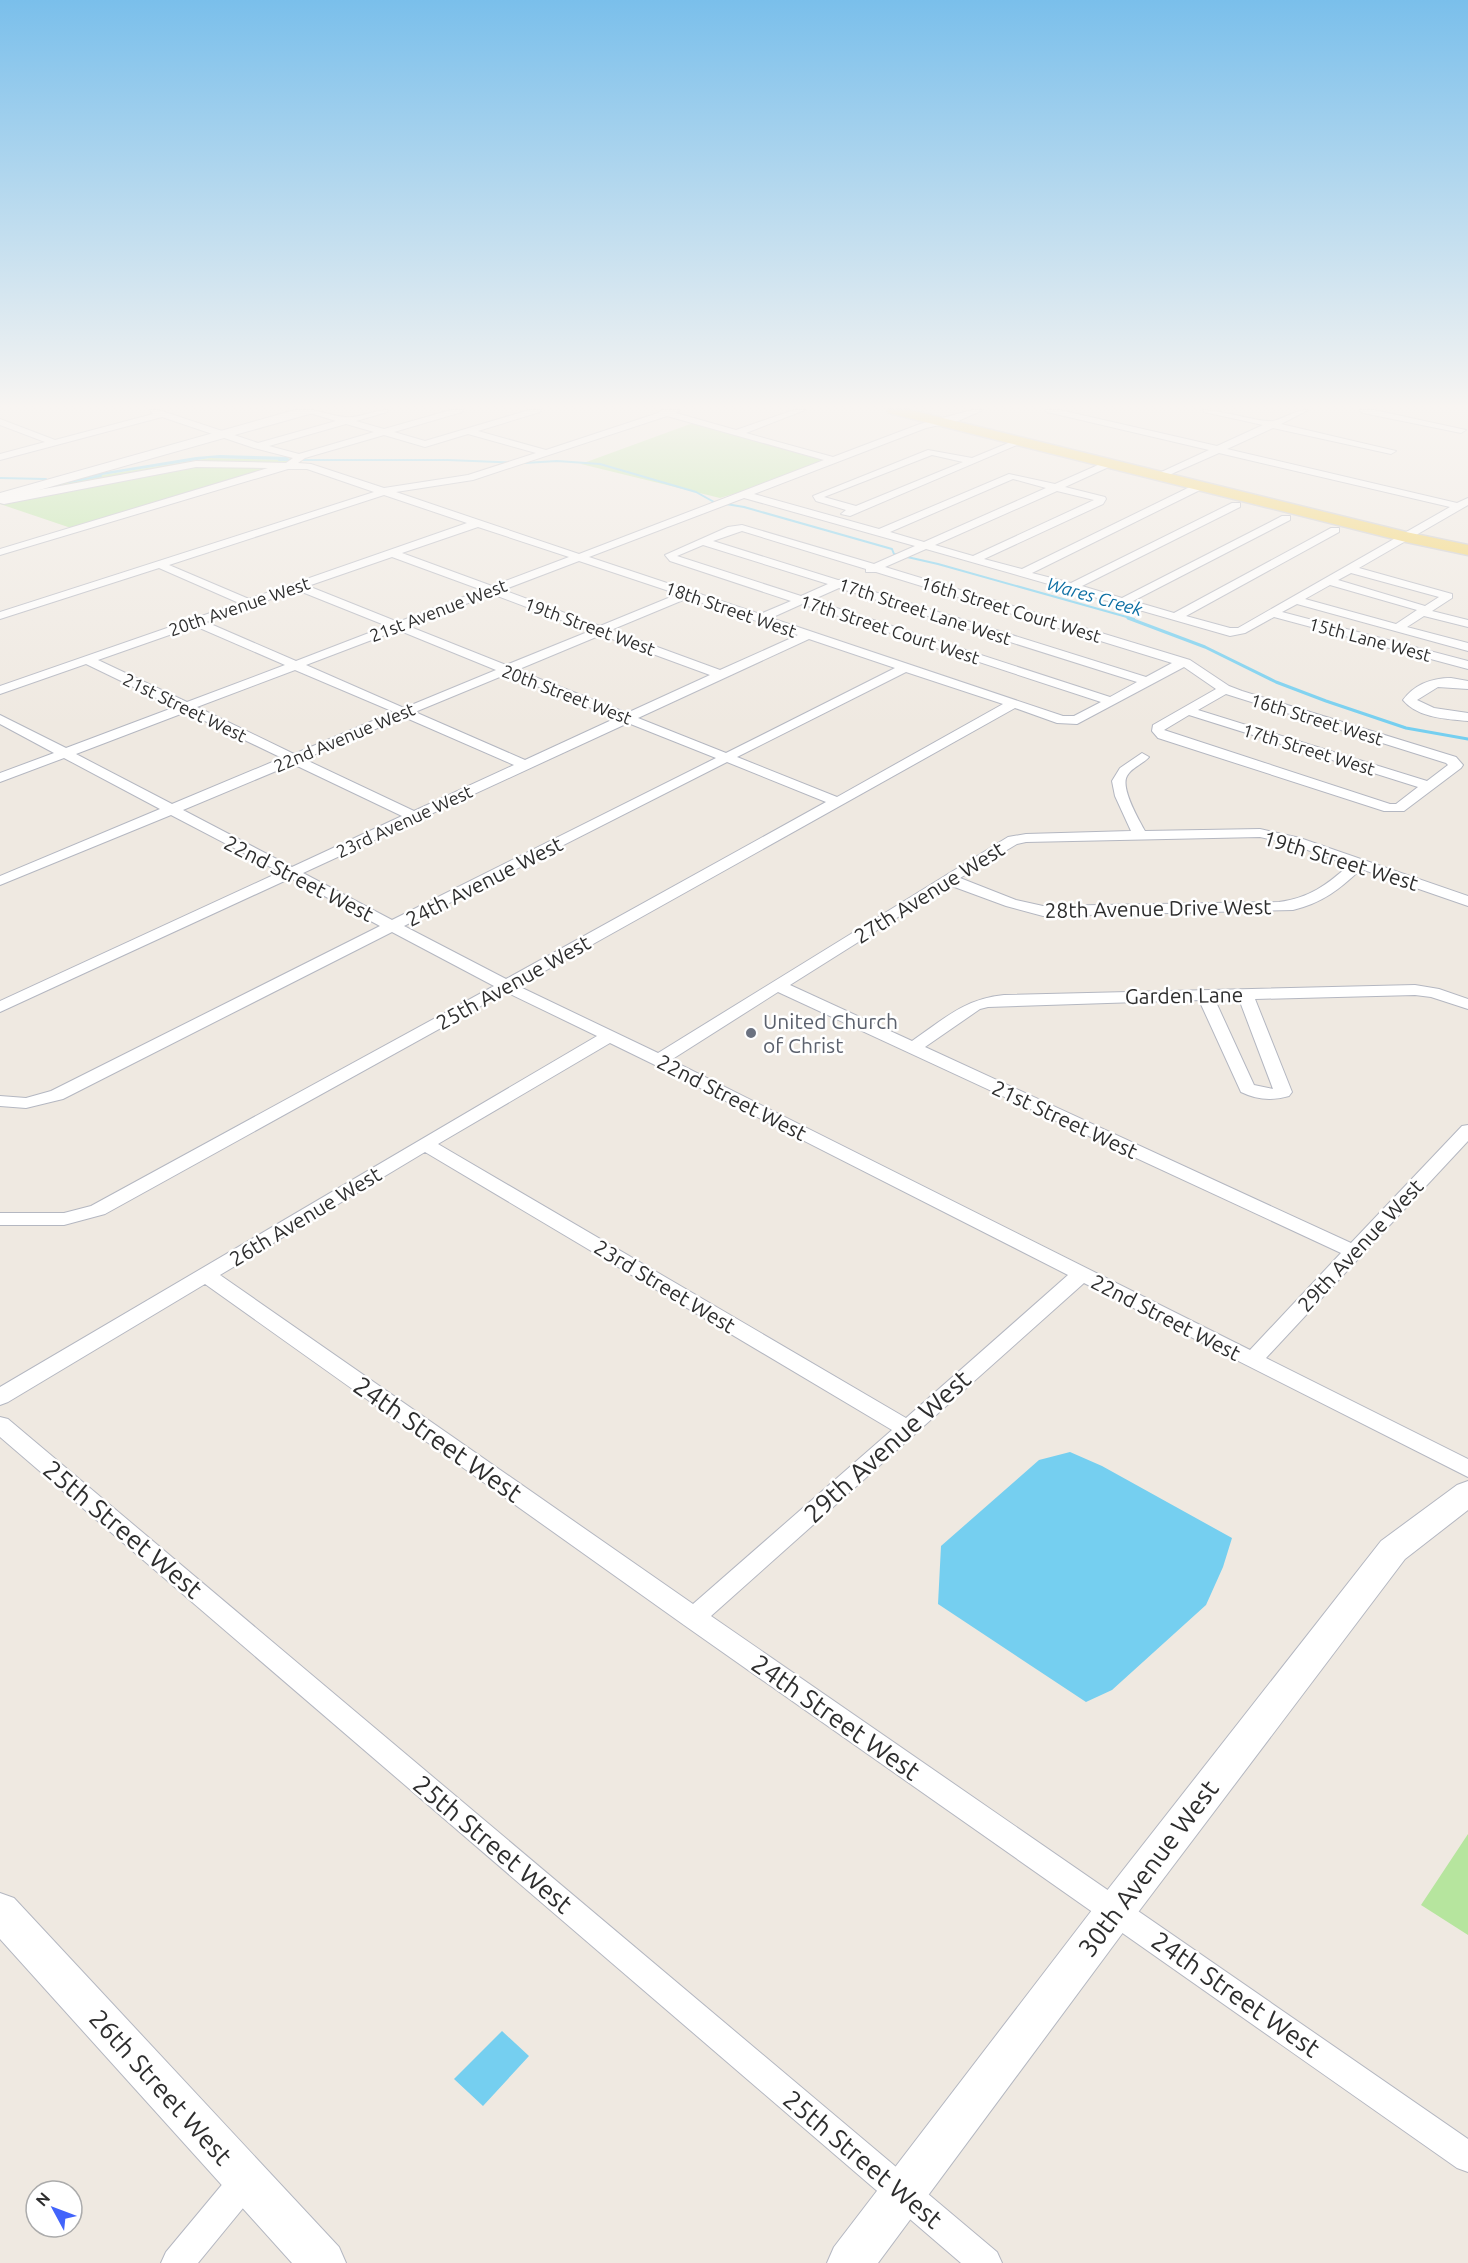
<svg xmlns="http://www.w3.org/2000/svg" width="1468" height="2263" font-family="Ubuntu,sans-serif">
<style>
.green{fill:#b6e59e}
.water{fill:#75cff0}
.lines{fill:none;stroke-linecap:round;stroke-linejoin:round}
.stream-far1{stroke:#75cff0;stroke-width:2}
.stream{stroke:#75cff0;stroke-width:3}
.street-casing{stroke:#b4b7c1;stroke-width:2}
.secondary-casing{stroke:#b4b7c1;stroke-width:2}
.primary-casing{stroke:#c9c9c9;stroke-width:3}
.street{fill:#fff;fill-rule:evenodd}
.secondary{fill:#fff;fill-rule:evenodd}
.primary{fill:#f2d163;fill-rule:evenodd}
.worship-dot{fill:#6b7280;stroke:#fff;stroke-width:2}
.labels{text-anchor:middle;dominant-baseline:central;stroke-width:5;stroke-linejoin:round;paint-order:stroke}
.far-water-label{font-size:18px;font-style:italic;fill:#0d6fa3;stroke:#fff}
.far-street-label{font-size:18px;fill:#2e2e2e;stroke:#fff}
.street-label{font-size:21px;fill:#2e2e2e;stroke:#fff}
.worship-label{font-size:21px;fill:#5b616d;stroke:#fff;text-anchor:start}
.near-street-label{font-size:26px;fill:#2e2e2e;stroke:#fff}
</style>
<rect width="100%" height="100%" fill="#efe9e1"/>
<path class="green" d="M693 423 826 459 753 488 720 498 581 464Z
M292 457 294 458 286 463 206 462 4 499 77 479 210 458 286 460Z
M197 465 277 466 71 528 0 504Z
M1468 1834V1935L1421 1905Z"/>
<path class="water" d="M220 455 292 457 286 460 210 458 77 479 75 477 196 457Z
M1070 1452 1102 1466 1232 1538 1223 1567 1206 1605 1112 1690 1086 1702 938 1604 941 1546 1039 1460Z
M502 2031 529 2056 483 2106 454 2079Z"/>
<g class="lines">
<path class="stream-far1" d="M279 460H448L524 463 557 461 600 464 696 492 714 502 744 507 892 549 894 554 938 564 1134 619
M0 478 46 479
M69 482 101 476"/>
<path class="stream" d="M1128 618 1205 647 1276 682 1326 701 1406 728 1468 739"/>
<defs>
<path id="street" d="M150 410H159L258 443 336 421 307 412 306 410C320 410 331 416 345 417 357 419 374 410 388 410L387 412 356 421 384 429 451 410H463L462 412 394 432 425 441 529 410H541L540 412 478 431 546 450 658 413 661 410H680L676 413 736 430 794 410H805L746 433 833 457 920 424 972 410H983L958 421 926 428 754 494 879 529 1009 474 1055 484 1107 461H1113V465L1065 487 1105 497 1106 499 1103 504 984 559 1022 569 1196 484H1204V488L1032 573 1071 583 1232 503H1240V507L1082 586 1122 598 1282 516H1290V520L1133 601 1174 613 1331 528H1339V532L1186 616 1230 628H1238L1450 507 1219 453 1160 479 1155 476 1157 474 1209 450 1047 412 1046 410H1060L1217 446 1263 425 1204 412 1203 410C1221 410 1262 423 1273 421 1286 418 1294 410 1308 410L1281 424 1396 451 1391 454 1273 428 1227 449 1457 503 1468 498V505L1359 568 1452 594V598L1432 611 1468 620V627L1424 616 1407 627 1468 643V651L1297 604 1282 612 1468 661V669L1274 617 1245 633 1230 636 926 549 885 567 1190 660 1229 686 1242 691 1456 757 1463 765 1461 768 1404 811H1384L1158 738 1152 731 1153 725 1216 689 1184 667 1077 724 1057 723 1015 708 518 986 658 1053 1008 837 1026 834 1131 831 1115 796 1112 781 1120 768 1142 753 1149 757C1143 764 1131 768 1127 776 1120 788 1139 820 1145 831L1260 829 1300 838 1468 896V906L1361 869C1340 889 1322 903 1293 910L1043 916 1006 906 949 885 790 985 912 1041C944 1019 964 999 1004 995L1415 985 1439 989 1468 999V1009L1431 997 1415 995 1255 999 1292 1092 1289 1096C1272 1101 1257 1100 1241 1092L1199 1000 988 1007 980 1009 925 1047 1351 1243 1462 1126 1468 1125V1141L1266 1358 1468 1459V1477L1084 1283 711 1616 1468 2139V2172L1457 2168 684 1625 205 1284 8 1402 0 1405V1387L597 1036 506 992 105 1214 64 1225H0V1213H64L91 1206 494 986 392 932 63 1099 26 1108 0 1106V1096L26 1098 51 1091 380 926 291 878 0 1012V1001L280 872 171 815 0 885V876L160 809 64 758 0 782V773L54 753 0 724V715L66 748 175 707 86 664 0 694V686L239 603 159 568 0 619V612L374 492 307 469H288L0 555V549L268 468 196 467 4 504 0 503V497L196 461 286 463 293 458 254 448 162 417 0 460V454L45 442 0 425V419L55 440 153 414ZM667 416 824 460 579 554 396 492 473 480ZM346 424 374 432 299 454 269 446ZM468 434 536 453 468 475 384 488 311 464 298 463 305 458 384 435 425 447ZM1013 479 1046 488 924 542 890 532ZM1057 491 1094 500 973 556 935 545ZM384 495 467 523 249 599 169 565ZM744 498 915 546 874 564 742 525 728 527 665 555 670 561 791 601 760 614 589 557ZM478 527 569 557 492 586 402 553ZM742 531 866 569V572H876L1172 663 1146 677 849 584V579L838 580 713 541ZM703 545 828 584 801 596 677 556ZM392 557 482 590 398 622 308 586ZM579 561 678 594 600 626 503 590ZM1351 573 1439 597 1425 606 1338 580ZM1330 585 1417 610 1396 624 1305 599ZM839 588 1137 682 1110 697 812 600ZM297 590 387 626 296 661 206 622ZM492 594 590 631 506 665 408 626ZM688 598 798 635 720 670 611 630ZM802 604 1101 702 1074 716H1063L771 618ZM195 626 285 665 187 702 98 660ZM398 630 496 670 404 708 306 665ZM601 635 710 675 627 713 517 670ZM809 639 895 668 726 753 638 718ZM295 670 394 712 294 754 197 707ZM906 672 1003 704 837 797 737 757ZM507 674 616 718 525 760 415 712ZM1226 694 1446 763 1448 765 1427 781 1198 710ZM186 712 282 758 172 804 76 754ZM1189 715 1418 787 1396 804H1390L1164 730ZM404 717 514 765 414 811 304 759ZM628 723 716 758 392 920 303 873ZM727 762 826 802 506 979 404 926ZM293 764 402 816 292 867 183 810ZM1260 837 1291 844 1349 865C1327 885 1309 898 1279 902L1043 906 1016 900 960 878 1017 844 1026 842ZM778 992 1341 1253 1250 1350 671 1060ZM1239 999 1273 1089 1254 1085 1215 1000ZM610 1043 653 1064 1068 1275 906 1418 438 1144ZM425 1152 892 1430 693 1604 220 1275Z
M1359 410H1374L1466 430 1461 433 1363 413Z
M1018 439 1026 441 850 516 841 514 846 510 816 501 813 496 928 450 972 458ZM932 455 963 462 856 506 824 497Z
M1451 678 1468 681V689L1438 687 1417 700 1434 708 1468 713V721C1446 719 1418 718 1403 700 1415 684 1432 678 1451 678Z
M0 1417 8 1419 997 2252 1002 2263H961L0 1437Z
M246 2164 257 2169 262 2180 257 2191 198 2263H161L166 2252 235 2169Z"/>
<path id="secondary" d="M295 410H314L313 413 0 501V493Z
M1468 1481V1510L1405 1559 1130 1923 878 2263H827L834 2247 1102 1897 1381 1541 1457 1485Z
M0 1893 14 1898 339 2247 346 2263H292L0 1939Z"/>
<path id="primary" d="M887 410H910L1406 532 1468 545V555L1406 542 889 413Z"/>
</defs>
<use href="#street" class="street-casing"/>
<use href="#secondary" class="secondary-casing"/>
<use href="#primary" class="primary-casing"/>
<use href="#street" class="street"/>
<use href="#secondary" class="secondary"/>
<use href="#primary" class="primary"/>
</g>
<linearGradient id="sky" x2="0" y2="1"><stop stop-color="#7abfeb"/><stop offset="0.56" stop-color="#f8f5f2"/><stop offset="1" stop-color="#f8f5f2" stop-opacity="0"/></linearGradient>
<rect width="1468" height="726" fill="url(#sky)"/>
<circle class="worship-dot" cx="751" cy="1033" r="6"/>
<g class="labels">
<g class="far-water-label">
<text transform="translate(1095 596) rotate(16)">Wares Creek</text>
</g>
<g class="far-street-label">
<text transform="translate(239 606) rotate(-19)">20th Avenue West</text>
<text transform="translate(731 609) rotate(19)">18th Street West</text>
<text transform="translate(1011 609) rotate(17)">16th Street Court West</text>
<text transform="translate(438 610) rotate(-21)">21st Avenue West</text>
<text transform="translate(925 611) rotate(18)">17th Street Lane West</text>
<text transform="translate(590 626) rotate(20)">19th Street West</text>
<text transform="translate(890 629) rotate(18)">17th Street Court West</text>
<text transform="translate(1370 639) rotate(15)">15th Lane West</text>
<text transform="translate(567 694) rotate(21)">20th Street West</text>
<text transform="translate(185 707) rotate(26)">21st Street West</text>
<text transform="translate(1317 719) rotate(17)">16th Street West</text>
<text transform="translate(344 737) rotate(-23)">22nd Avenue West</text>
<text transform="translate(1309 749) rotate(17)">17th Street West</text>
<text transform="translate(404 821) rotate(-25)">23rd Avenue West</text>
</g>
<g class="street-label">
<text transform="translate(1341 860) rotate(17)">19th Street West</text>
<text transform="translate(299 878) rotate(27)">22nd Street West</text>
<text transform="translate(484 881) rotate(-27)">24th Avenue West</text>
<text transform="translate(929 892) rotate(-32)">27th Avenue West</text>
<text transform="translate(1158 908) rotate(-1)">28th Avenue Drive West</text>
<text transform="translate(513 982) rotate(-29)">25th Avenue West</text>
<text transform="translate(1184 995) rotate(-1)">Garden Lane</text>
<text transform="translate(732 1097) rotate(27)">22nd Street West</text>
<text transform="translate(1065 1119) rotate(25)">21st Street West</text>
<text transform="translate(305 1216) rotate(-31)">26th Avenue West</text>
<text transform="translate(1360 1245) rotate(-47)">29th Avenue West</text>
<text transform="translate(665 1286) rotate(31)">23rd Street West</text>
<text transform="translate(1166 1317) rotate(27)">22nd Street West</text>
</g>
<g class="worship-label">
<text x="763" y="1021">United Church<tspan x="763" dy="24">of Christ</tspan></text>
</g>
<g class="near-street-label">
<text transform="translate(438 1439) rotate(35)">24th Street West</text>
<text transform="translate(887 1446) rotate(-42)">29th Avenue West</text>
<text transform="translate(123 1529) rotate(40)">25th Street West</text>
<text transform="translate(836 1717) rotate(35)">24th Street West</text>
<text transform="translate(493 1844) rotate(40)">25th Street West</text>
<text transform="translate(1148 1868) rotate(-53)">30th Avenue West</text>
<text transform="translate(1236 1994) rotate(35)">24th Street West</text>
<text transform="translate(161 2087) rotate(48)">26th Street West</text>
<text transform="translate(863 2159) rotate(40)">25th Street West</text>
</g>
</g>
<g transform="translate(54 2209) rotate(311)"><circle r="28" fill="#ffffff" stroke="#ababab" stroke-width="1.5"/>
<path d="M0-4.5L10 22L0 15L-10 22Z" fill="#4264fb"/>
<text y="-9" font-size="16" font-weight="bold" text-anchor="middle" fill="#2e2e2e">N</text>
</g>
</svg>
